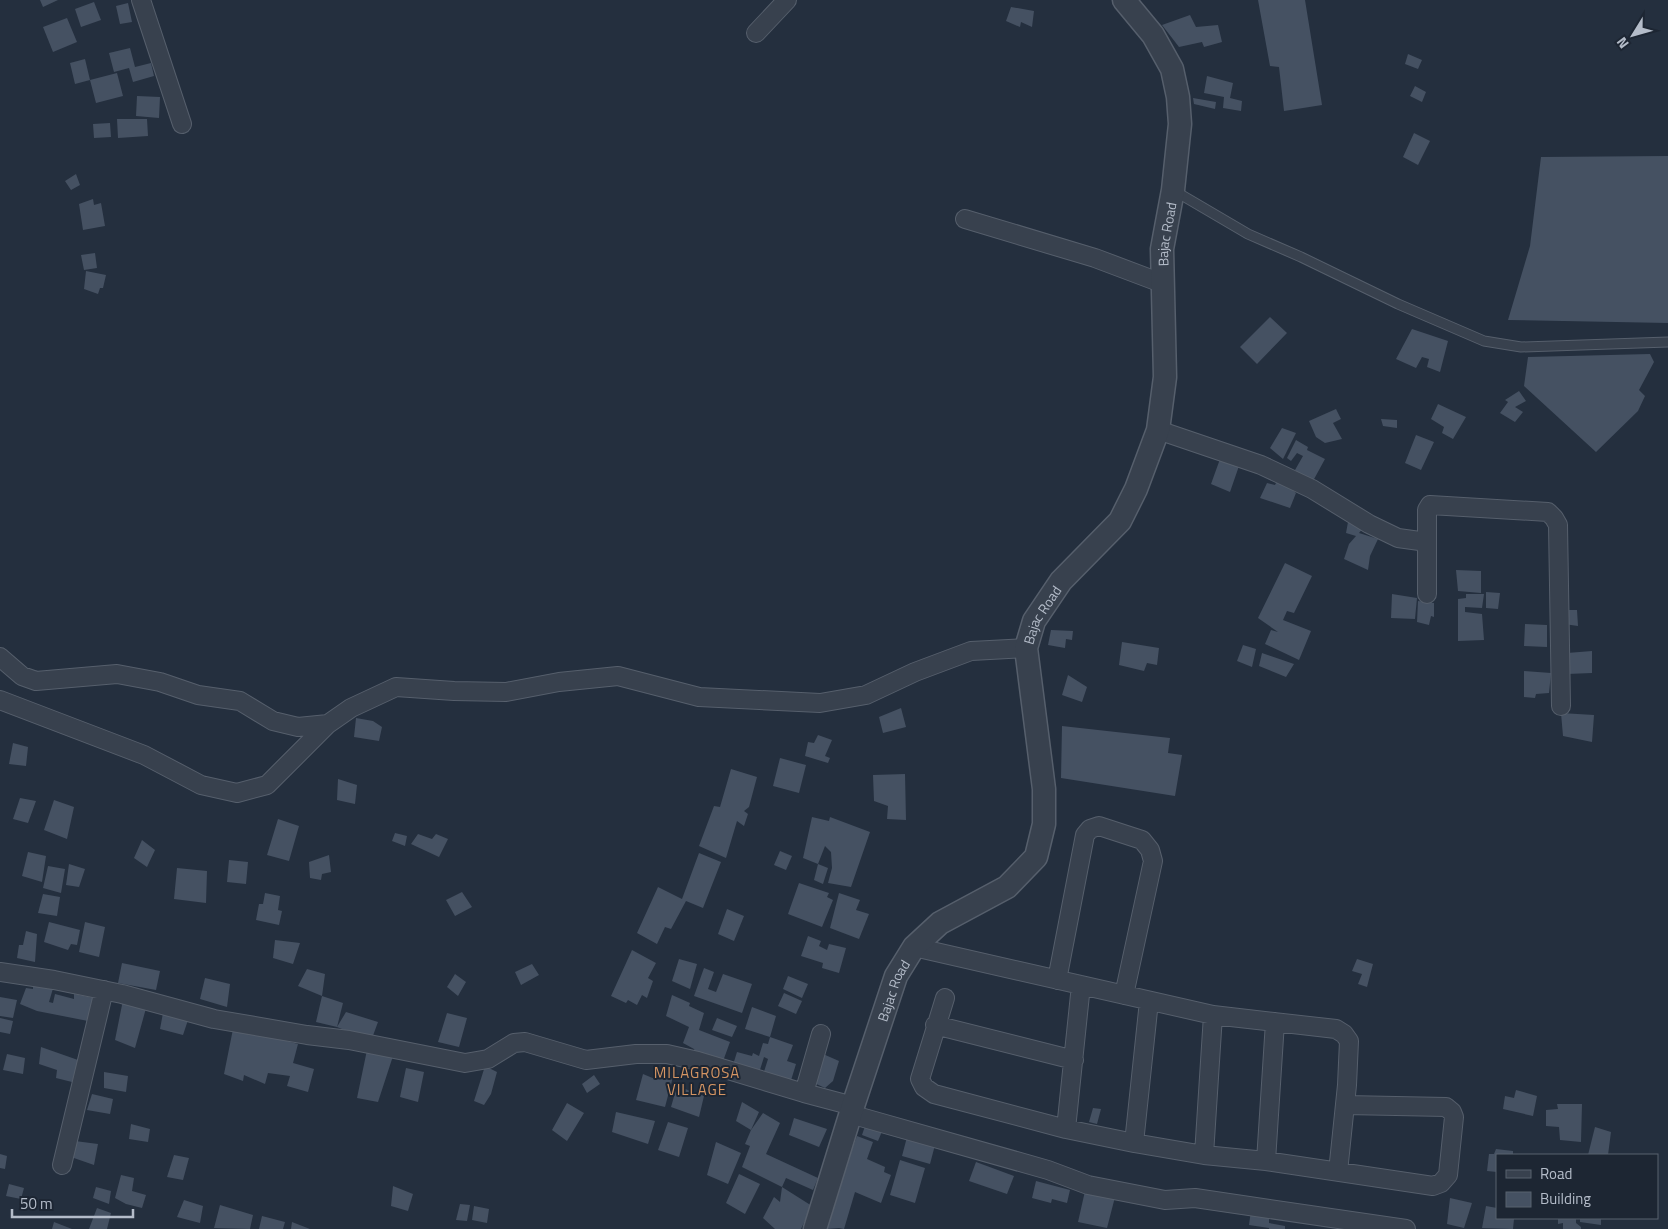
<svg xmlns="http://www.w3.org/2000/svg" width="1668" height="1229" font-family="'Titillium Web',sans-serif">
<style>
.building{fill:#455162}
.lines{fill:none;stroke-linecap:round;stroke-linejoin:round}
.service-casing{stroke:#565f6c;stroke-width:11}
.minor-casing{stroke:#565f6c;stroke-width:20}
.tertiary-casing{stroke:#565f6c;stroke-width:25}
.service{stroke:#38414e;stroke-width:9}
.minor{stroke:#38414e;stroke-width:18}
.tertiary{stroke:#38414e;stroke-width:22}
.labels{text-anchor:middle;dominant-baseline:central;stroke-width:4;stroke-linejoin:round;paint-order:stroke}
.street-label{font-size:14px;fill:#b4bcc9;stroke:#1d2633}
.neighbourhood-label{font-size:15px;letter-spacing:1px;fill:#d59563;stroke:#1d2633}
</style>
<rect width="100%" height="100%" fill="#242f3e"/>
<path class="building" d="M40 0H58L43 7Z
M1258 0H1305L1322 105 1284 111 1279 67 1270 66Z
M94 2 101 20 81 27 75 9Z
M128 3 132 22 120 24 116 6Z
M1011 7 1034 11 1032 27 1021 22 1020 27 1006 21Z
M1190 15 1196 27 1218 25 1222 42 1204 47 1202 42 1179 47 1162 25Z
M67 18 77 42 53 52 43 27Z
M130 48 135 67 151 63 154 76 133 82 129 68 114 72 109 53Z
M1408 54 1422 60 1418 69 1405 64Z
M85 59 90 80 117 73 123 96 96 103 90 80 75 84 70 63Z
M1207 76 1233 83 1230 98 1242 101 1241 111 1223 108 1224 97 1204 93Z
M1415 86 1426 92 1422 102 1410 96Z
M137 96 160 97 159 118 136 116Z
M1193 98 1216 102 1215 109 1194 104Z
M117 119H147L148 136 118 138Z
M110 123 111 137 94 138 93 124Z
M1414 133 1430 141 1418 165 1403 157Z
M1668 156V323L1508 320 1530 246 1541 157Z
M76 174 80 185 71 190 65 181Z
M93 199 94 205 101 203 105 226 83 230 79 204Z
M95 253 97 268 84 270 81 255Z
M86 271 106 275 103 288H100L98 294 84 289Z
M1270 317 1287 333 1257 364 1240 347Z
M1412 329 1448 341 1440 372 1427 367 1429 359 1422 357 1416 368 1396 359Z
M1650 354 1654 362 1639 390 1645 396 1638 411 1596 452 1524 386 1528 357Z
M1519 391 1526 401 1515 407 1523 412 1515 422 1500 413 1508 402 1505 400Z
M1438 404 1466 417 1453 439 1442 433 1444 427 1431 419Z
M1336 409 1341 419 1333 423 1342 439 1325 443 1316 437 1309 421Z
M1381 419 1397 420V428L1383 426Z
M1282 428 1296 433 1283 459 1270 448Z
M1416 435 1434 442 1421 470 1405 463Z
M1296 440 1308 447 1307 450 1325 459 1313 481 1305 479 1295 470 1303 456 1297 453 1291 461 1287 458Z
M1220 459 1239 466 1230 492 1211 484Z
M1277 481 1290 485V488L1296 493 1290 508 1260 498 1267 483 1275 485Z
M1348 522H1356L1364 527 1359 533 1378 539 1370 556 1368 570 1344 559 1349 544 1356 536 1346 533Z
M1285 563 1312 576 1294 613 1287 611 1283 620 1311 631 1299 660 1265 644 1271 630 1278 632 1258 618Z
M1456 570 1481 571V593L1458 591Z
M1486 592 1500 593 1498 609 1486 608Z
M1392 594 1417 598 1415 619 1391 618Z
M1466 594H1484L1482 608 1465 607V612L1482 614 1484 640 1458 641V599L1466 598Z
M1418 601 1434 603V617L1431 616 1429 625 1417 622Z
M1565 610H1577L1578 626 1564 624Z
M1525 624 1547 625V647L1524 646Z
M1051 630 1073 631 1072 640 1066 639 1065 648 1048 645Z
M1122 642 1159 648 1157 665 1147 663 1144 671 1119 665Z
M1243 645 1256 649 1252 667 1237 661Z
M1592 651V673L1567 674V653Z
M1262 653 1294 664 1286 677 1259 666Z
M1524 671 1551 673 1549 693 1536 694 1535 698 1524 697Z
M1068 675 1087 687 1082 702 1062 695Z
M901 708 906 727 883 733 879 717Z
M1561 713 1594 715 1592 742 1563 736Z
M356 718 373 721 382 727 379 741 354 737Z
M1062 726 1170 738 1168 753 1182 755 1175 796 1061 778Z
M818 735 832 740 825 756 830 758 828 763 805 756 808 742 814 743Z
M13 743 28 747 26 766 9 764Z
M780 758 806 765 799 793 773 786Z
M731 769 757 777 749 807 744 811 748 814 744 826 737 821 726 858 699 846 714 806 720 807Z
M905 774 906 820 887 819 888 806 874 801 873 775Z
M338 779 357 785 355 804 337 800Z
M20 798 36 801 28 823 13 819Z
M54 800 74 807 67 839 44 830Z
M812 817 829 821 830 817 870 832 851 887 828 883 832 868 831 852 825 846 818 864 828 868 823 884 814 880 818 864 803 858Z
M278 819 299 826 289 861 267 855Z
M395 833 407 836 405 846 392 841Z
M418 834 432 839 436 834 448 839 439 857 411 844Z
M142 840 155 850 147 867 134 858Z
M780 851 792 856 786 870 774 865Z
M28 852 46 856 42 882 22 876Z
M699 853 721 862 703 908 686 901 671 929 665 927 657 944 637 933 658 887 682 899Z
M329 855 331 872 322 874 321 880 310 878 309 862Z
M229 860 248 862 246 884 227 882Z
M69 864 85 869 79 887 66 885Z
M48 866 65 869 61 893 43 888Z
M177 868 207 871 206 903 174 899Z
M799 883 829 893 827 897 833 900 822 927 788 914Z
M462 892 472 907 455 916 446 900Z
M265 893 280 896 278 910 282 911 279 925 256 920 259 904H263Z
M839 893 860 900 856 910 869 914 859 939 830 928Z
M43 894 60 897 57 916 38 913Z
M727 909 744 916 734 941 718 934Z
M49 922 80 930 77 945 71 944 68 950 44 942Z
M85 922 105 927 99 957 79 952Z
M26 931 37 934 35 962 17 958 19 945H23Z
M808 936 821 941 819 946 827 950 829 944 846 948 839 973 822 968 823 963 801 956Z
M275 940 300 943 293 964 273 958Z
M632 950 656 963 648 978 653 981 647 998 642 995 637 1005 628 1000 626 1003 611 996Z
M679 959 697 964 690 989 672 981Z
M1357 959 1373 964 1367 987 1358 984 1362 974 1352 971Z
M122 963 160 971 156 990 118 983Z
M532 964 539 975 521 985 515 972Z
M704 968 714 972 708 989 716 992 723 974 752 984 742 1013 694 996Z
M307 969 325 974 322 996 298 986Z
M455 974 466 982 458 996 447 987Z
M788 976 808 984 802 998 783 989Z
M205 978 230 984 227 1007 200 999Z
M33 981 54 985 49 1002 53 1003 55 994 74 999V994L93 998 88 1021 37 1011 20 1004 26 988 33 989Z
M784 993 802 1001 796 1014 778 1006Z
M124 995 148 1001 135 1048 115 1040Z
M672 995 690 1003 689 1006 704 1013 699 1030 730 1042 722 1064 696 1055 694 1049 683 1043 689 1027 666 1016Z
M322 996 343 1003 337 1027 346 1012 378 1022 371 1041 337 1027 316 1022Z
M0 997 17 1000 13 1018 0 1016Z
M752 1007 776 1016 770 1037 745 1029Z
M163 1013 189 1017 183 1035 160 1029Z
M447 1013 467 1018 459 1047 438 1042Z
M0 1018 13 1021 10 1034 0 1032Z
M717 1018 737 1026 732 1037 712 1030Z
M258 1028 275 1038 298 1044 293 1063 314 1069 308 1092 287 1086 290 1076 268 1073 265 1084 244 1075 243 1081 224 1074 233 1029 256 1035Z
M770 1037 793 1045 787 1061 796 1064 789 1087 762 1078 768 1059 764 1057 759 1073 732 1068 737 1052 752 1056 753 1053 759 1056 763 1043 768 1044Z
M41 1047 78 1060 72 1082 56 1078 57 1070 39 1064Z
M367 1050 393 1056 378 1102 357 1098Z
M7 1054 25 1058 23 1074 3 1070Z
M823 1054 839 1061 833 1081 825 1088 812 1082Z
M485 1066 497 1072 491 1094 484 1105 474 1101Z
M406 1068 424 1072 418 1102 400 1097Z
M657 1069 674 1073 665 1107 636 1100 643 1074 655 1079Z
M104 1072 128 1076 126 1092 104 1088Z
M594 1075 600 1084 587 1093 582 1084Z
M677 1086 704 1096 699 1117 671 1107Z
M1516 1090 1537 1096 1533 1116 1503 1109 1505 1096 1514 1098Z
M92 1094 113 1099 110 1114 87 1110Z
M742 1102 759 1112 751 1130 736 1121Z
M567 1103 584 1113 567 1141 552 1130Z
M1557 1104H1582L1581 1142 1560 1140 1559 1127 1546 1126V1110L1558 1109Z
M1093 1108 1101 1109 1097 1124 1089 1122Z
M616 1112 655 1121 648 1144 612 1132Z
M763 1113 780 1123 766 1154 818 1178 813 1190 786 1178 782 1187 742 1167 750 1146 745 1144 751 1130Z
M794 1118 827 1129 819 1147 789 1135Z
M668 1122 688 1128 679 1157 658 1150Z
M866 1123 883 1129 878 1141 862 1135Z
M131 1124 150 1129 148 1142 129 1139Z
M1595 1127 1611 1132 1608 1155H1588Z
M857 1136 873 1142 867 1159 885 1167 884 1172 891 1175 881 1203 855 1192 844 1229 839 1228 826 1229 840 1182Z
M907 1137 935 1145 930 1164 902 1156Z
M75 1141 98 1144 94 1165 71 1157Z
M716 1142 741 1153 728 1184 707 1175Z
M1496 1149 1513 1151V1155H1497V1172L1487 1171 1489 1154H1494Z
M0 1154 7 1156 5 1169 0 1168Z
M174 1155 189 1158 183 1180 167 1177Z
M900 1160 925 1168 915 1203 890 1195Z
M976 1162 1014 1176 1007 1194 969 1181Z
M739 1174 760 1184 745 1214 726 1203Z
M121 1175 134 1178 132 1191 146 1195 142 1208 126 1204 115 1198Z
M1036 1181 1070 1190 1067 1203 1052 1199 1051 1203 1032 1198Z
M9 1184 24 1188 21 1199 6 1196Z
M393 1186 413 1194 408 1211 391 1206Z
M96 1187 111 1191 109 1204 93 1198Z
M782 1187 812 1206 801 1229H775L763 1218 774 1197 780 1202Z
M1085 1191 1115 1197 1107 1228 1078 1222Z
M1450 1198 1472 1203 1464 1228 1447 1224Z
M184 1200 203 1206 200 1223 177 1217Z
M460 1204 470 1205 467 1221 456 1220Z
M220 1205 253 1215 250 1229 214 1228Z
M474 1206 489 1209 487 1223 472 1220Z
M1486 1206 1497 1208V1218L1514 1219 1513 1229 1482 1228Z
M97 1208 111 1213 107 1229H89Z
M1251 1210 1269 1214V1223L1285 1226V1229H1269V1228L1249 1225Z
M262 1216 285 1222 283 1229H259Z
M1558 1218H1576V1223L1581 1227V1229H1563V1223L1558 1224Z
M1580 1218H1601V1225L1580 1222Z
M54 1222 72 1229H52Z
M292 1222 310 1229H291Z"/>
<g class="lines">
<defs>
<path id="service" d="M1173 190 1248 234 1301 257 1398 304 1484 341 1521 347 1668 342"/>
<path id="minor" d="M141 0 182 124
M756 33 787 0
M965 219 1095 258 1164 284
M1158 430 1261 465 1312 489 1369 524 1398 538 1427 542
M1427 594V510L1430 505 1548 512 1554 518 1558 525 1561 706
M0 657 22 676 36 681 117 674 160 682 198 695 240 701 273 721 298 727 328 724
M0 700 144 755 201 785 237 793 267 785 328 724 351 708 396 687 454 691 506 692 559 682 618 676 699 697 820 703 866 695 915 672 971 651 1026 648
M914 947 1213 1015 1336 1029 1344 1034 1349 1041 1347 1085 1338 1172
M0 972 54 980 122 994 214 1019 307 1035 349 1040 465 1063 488 1059 514 1043 525 1042 586 1060 636 1054H667L698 1061 804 1093 853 1106
M1057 980 1085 835 1090 829 1099 826 1142 840 1150 850 1153 861 1124 995
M945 998 920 1079 924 1087 934 1094 1066 1129 1134 1143 1204 1155 1266 1161 1433 1186 1441 1183 1448 1175 1454 1117 1452 1112 1446 1107 1346 1105
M935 1025 1074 1060
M804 1093 821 1034
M850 1114 1048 1170 1088 1185 1165 1200 1195 1198 1406 1229
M1066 1129 1081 985
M1134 1143 1149 1001
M1204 1155 1213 1015
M1266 1161 1275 1022
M62 1165 104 990"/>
<g id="tertiary">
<path id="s1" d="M815 1229 853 1106 896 976 914 947 940 923 1007 887 1036 857 1044 824V789L1026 648 1034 621 1061 581 1120 521 1136 489 1158 430 1165 377 1162 249 1173 190 1180 124 1178 97 1172 69 1153 35 1124 0"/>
</g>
</defs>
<use href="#service" class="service-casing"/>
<use href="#minor" class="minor-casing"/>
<use href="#tertiary" class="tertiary-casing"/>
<use href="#service" class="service"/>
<use href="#minor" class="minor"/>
<use href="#tertiary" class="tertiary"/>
</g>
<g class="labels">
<g class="street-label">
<text stroke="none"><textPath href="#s1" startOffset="1120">Bajac Road</textPath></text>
<text stroke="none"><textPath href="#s1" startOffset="701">Bajac Road</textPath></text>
<text stroke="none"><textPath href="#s1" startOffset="251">Bajac Road</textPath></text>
</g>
<g class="neighbourhood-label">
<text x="697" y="1072">MILAGROSA<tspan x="697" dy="17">VILLAGE</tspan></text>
</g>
</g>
<rect x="1496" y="1154" width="162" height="65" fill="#1d2633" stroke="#59626f"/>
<rect x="1506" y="1170" width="25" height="8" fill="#38414e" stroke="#59626f"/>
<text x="1540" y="1179" font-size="15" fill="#b4bcc9">Road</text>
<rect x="1506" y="1192" width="25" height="15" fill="#455162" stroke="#59626f"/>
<text x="1540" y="1204" font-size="15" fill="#b4bcc9">Building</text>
<g transform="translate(1633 35) rotate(233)" stroke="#1d2633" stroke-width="4" paint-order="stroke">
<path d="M0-4L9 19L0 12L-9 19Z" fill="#b4bcc9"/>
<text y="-8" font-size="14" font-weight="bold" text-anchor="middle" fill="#b4bcc9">N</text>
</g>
<path d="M12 1209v8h121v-8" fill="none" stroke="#b4bcc9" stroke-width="2.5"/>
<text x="20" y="1209" font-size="15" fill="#b4bcc9" stroke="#1d2633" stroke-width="4" paint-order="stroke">50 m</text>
</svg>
